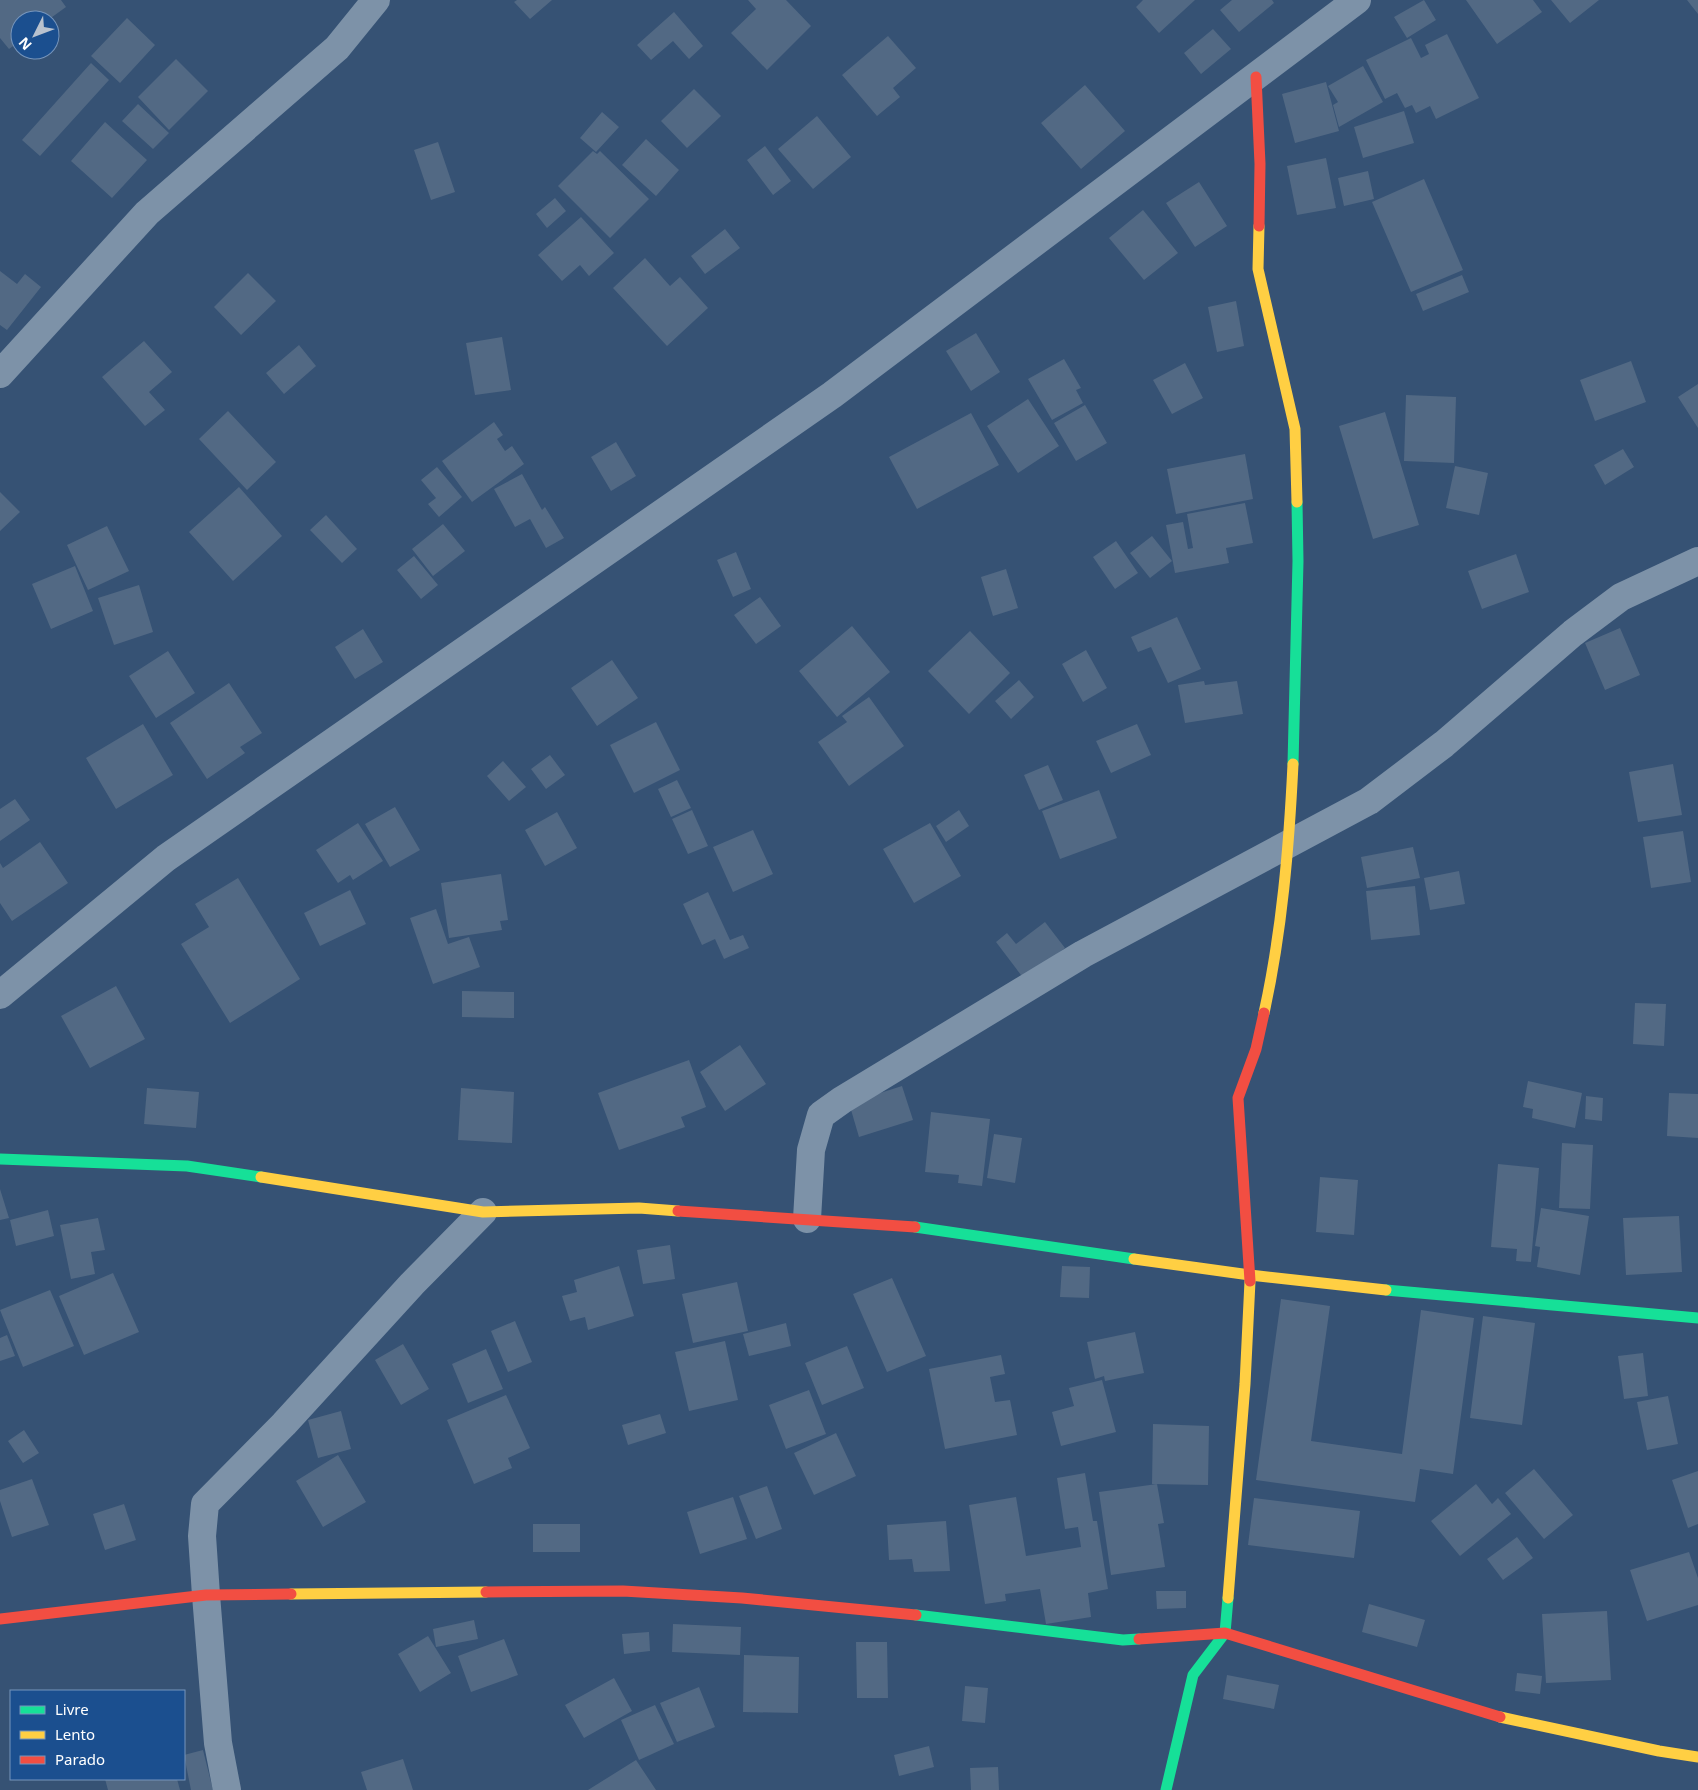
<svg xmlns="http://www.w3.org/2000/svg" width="1698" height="1790" font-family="'Noto Sans',sans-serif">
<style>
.building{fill:#526984}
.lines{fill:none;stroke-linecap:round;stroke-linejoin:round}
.street{stroke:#7d92a8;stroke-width:28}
.fast{stroke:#16e098;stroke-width:11}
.slow{stroke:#ffcf43;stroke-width:11}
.jam{stroke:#f24e42;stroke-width:11}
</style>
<rect width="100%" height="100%" fill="#365274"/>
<path class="building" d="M0 0H61L66 7 48 20H20V41L9 49 0 38Z
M517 0H552L530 19 514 2Z
M748 0H786L811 26 767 70 731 33 756 9Z
M1143 0H1195L1159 33 1136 7Z
M1232 0H1272L1274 3 1239 32 1220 10Z
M1424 0 1436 20 1407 38 1394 17Z
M1466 0H1533L1542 12 1497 44Z
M1551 0H1599L1570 23Z
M1687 0H1698V14Z
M674 12 703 46 689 59 673 41 651 60 637 45Z
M127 18 155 45 120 83 91 56Z
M1213 29 1231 49 1201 74 1184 53Z
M1447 34 1479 98 1436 119 1430 106 1416 113 1412 105 1405 108 1397 93 1385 99 1366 60 1411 38 1421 58 1429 54 1425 45Z
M888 36 916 68 893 88 900 97 877 116 842 75Z
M176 59 208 91 169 130 138 97Z
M91 63 109 80 40 156 22 140Z
M1363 66 1383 102 1339 127 1333 105 1338 102 1328 86Z
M1326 82 1339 131 1295 143 1282 94Z
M1085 85 1125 131 1081 169 1041 123Z
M694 89 721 116 687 148 661 121Z
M138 104 169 133 153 149 122 121Z
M1404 111 1414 143 1363 158 1354 127Z
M602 112 619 127 596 152 580 138Z
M817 116 851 157 813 189 778 149Z
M105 122 147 160 112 198 71 161Z
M646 139 679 170 656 196 622 165Z
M438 142 455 192 431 200 414 150Z
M765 146 791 181 773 195 747 160Z
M593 151 597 154 600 151 649 199 610 238 558 186Z
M1326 158 1336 208 1297 215 1287 166Z
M1368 171 1374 199 1344 206 1338 178Z
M1424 179 1463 270 1411 292 1372 202Z
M1199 182 1227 226 1195 247 1166 203Z
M555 198 566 211 547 228 536 214Z
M1143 210 1178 253 1144 280 1109 238Z
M581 217 614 253 589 276 580 265 562 281 538 255Z
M725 229 740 248 705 274 691 256Z
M645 258 670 286 680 277 708 308 667 346 613 288Z
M0 271 17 284 25 274 41 287 7 330 0 325Z
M248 273 276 301 241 335 214 307Z
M1462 275 1469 292 1423 311 1416 294Z
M1236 301 1244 346 1217 352 1208 307Z
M976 333 1000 372 971 391 946 351Z
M502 337 511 390 475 395 466 343Z
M144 341 172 372 149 392 165 410 145 426 102 377Z
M299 345 316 366 284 394 266 373Z
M1064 359 1081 388 1076 390 1083 403 1052 420 1028 379Z
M1631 361 1646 402 1595 421 1580 380Z
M1185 363 1203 398 1172 414 1153 380Z
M1698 384V428L1678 397Z
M1406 395 1456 397 1454 463 1404 461Z
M1028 399 1059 446 1018 473 987 426Z
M1085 405 1107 443 1076 461 1054 423Z
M228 411 276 462 247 490 199 439Z
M1385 412 1419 525 1373 539 1339 426Z
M971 413 999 465 917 509 889 457Z
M494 422 503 435 497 439 505 451 512 446 524 464 472 502 442 461Z
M616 442 636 476 611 491 591 457Z
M1623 449 1634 467 1605 485 1594 465Z
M1245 454 1253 499 1176 514 1167 469Z
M1455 466 1488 473 1479 515 1446 508Z
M437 467 462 497 439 517 428 504 436 498 421 480Z
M522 474 542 510 545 507 564 538 546 548 530 519 515 527 494 489Z
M239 487 282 536 233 581 189 532Z
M0 492 20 512 0 531Z
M1245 503 1253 543 1226 548 1229 563 1175 573 1166 525 1183 522 1188 549 1193 548 1187 514Z
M326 515 357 549 342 563 310 530Z
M443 524 465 551 433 576 412 549Z
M107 526 129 571 88 590 67 545Z
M1152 536 1172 561 1150 578 1130 553Z
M1116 541 1138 573 1115 589 1093 557Z
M736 552 751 589 733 597 717 560Z
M1516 554 1529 592 1482 609 1468 571Z
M414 556 438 585 421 599 397 570Z
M75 566 93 611 51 629 32 584Z
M1006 569 1018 608 993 616 981 577Z
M139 585 153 632 114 645 98 598Z
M760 597 781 626 756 644 734 615Z
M1177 617 1201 669 1168 683 1151 647 1138 652 1131 637Z
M852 626 890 672 837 717 799 671Z
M1620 628 1640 675 1605 690 1585 643Z
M363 629 383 662 355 679 335 647Z
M970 631 1010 673 969 714 928 671Z
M1086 650 1107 688 1083 702 1062 664Z
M168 651 195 693 156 718 129 676Z
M612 660 638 698 597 726 571 688Z
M1019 680 1034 697 1011 719 995 701Z
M1204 681 1205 685 1237 681 1243 714 1185 723 1178 685Z
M229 683 262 733 240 747 245 753 207 779 170 723Z
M869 697 904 746 849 786 818 742 847 722 842 716Z
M656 722 680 770 634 793 610 745Z
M143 724 173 775 116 809 86 758Z
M1137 724 1151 755 1111 773 1096 741Z
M550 755 565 775 546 789 531 769Z
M503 761 526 787 509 801 487 776Z
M1673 764 1682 815 1638 822 1629 772Z
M1048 765 1063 800 1039 810 1024 775Z
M677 780 691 808 671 817 658 789Z
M1099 790 1117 838 1060 859 1042 811Z
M15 799 30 820 0 841V809Z
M395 807 420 850 390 867 365 824Z
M692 810 708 846 688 854 672 819Z
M959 810 969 826 946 842 936 826Z
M557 812 577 848 545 866 525 830Z
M358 823 383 861 353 880 350 875 338 883 316 850Z
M930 823 961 876 914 903 883 849Z
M753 830 773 874 733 892 713 847Z
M1683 831 1691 882 1651 888 1643 837Z
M40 842 68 883 12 921 0 903V863L3 868Z
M1413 847 1420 878 1367 888 1361 857Z
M1459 871 1465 904 1430 910 1424 878Z
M501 874 508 920 500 921 502 930 449 938 441 883Z
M238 878 300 979 230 1023 181 944 209 927 195 904Z
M1415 886 1420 935 1371 940 1366 891Z
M350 890 366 924 320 946 304 913Z
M708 892 730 940 743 935 749 948 724 959 715 939 702 945 683 904Z
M436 909 448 944 469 937 480 967 433 984 410 918Z
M1045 922 1065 948 1024 979 996 942 1007 933 1016 944Z
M116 986 145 1039 90 1068 61 1016Z
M462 991 514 992V1018L462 1017Z
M1635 1003 1666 1004 1664 1046 1633 1044Z
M740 1045 766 1084 725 1111 700 1072Z
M689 1060 706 1107 681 1117 685 1127 619 1150 598 1093Z
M1528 1081 1582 1093 1575 1128 1532 1118 1533 1109 1523 1107Z
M902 1086 913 1120 859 1137 849 1103Z
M147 1088 199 1092 196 1128 144 1124Z
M461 1088 514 1092 512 1143 458 1140Z
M1669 1093 1698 1094V1138L1667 1136Z
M1586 1096 1603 1098 1602 1121 1585 1119Z
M931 1112 990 1119 982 1186 958 1183 959 1175 925 1172Z
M994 1134 1022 1138 1015 1183 987 1178Z
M1562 1143 1593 1145 1590 1209 1559 1208Z
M1498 1164 1539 1168 1531 1262 1516 1261 1517 1249 1491 1247Z
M1320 1177 1358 1180 1354 1235 1316 1232Z
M0 1189 9 1218 0 1220Z
M1541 1208 1589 1216 1580 1275 1537 1267 1540 1247 1535 1246Z
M48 1210 54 1236 16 1246 10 1220Z
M1679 1216 1682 1272 1626 1275 1623 1218Z
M98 1218 105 1250 91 1252 95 1274 71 1279 60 1225Z
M670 1245 675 1279 643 1284 637 1250Z
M619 1266 634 1316 588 1330 585 1317 570 1321 562 1296 577 1292 574 1280Z
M1062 1266 1090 1267 1089 1298 1060 1297Z
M113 1273 139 1332 84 1355 59 1296Z
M892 1278 926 1356 887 1372 853 1294Z
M737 1282 748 1331 693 1343 682 1294Z
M50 1290 74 1346 23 1367 0 1310Z
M1281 1299 1330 1306 1311 1441 1402 1454 1421 1310 1474 1318 1453 1474 1420 1469 1415 1502 1256 1480Z
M1483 1316 1535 1323 1522 1425 1470 1418Z
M515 1321 532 1362 508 1372 491 1331Z
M786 1323 791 1346 749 1356 743 1334Z
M1135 1332 1144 1373 1105 1381 1104 1376 1095 1379 1087 1342Z
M7 1335 15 1356 0 1361V1338Z
M725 1341 738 1400 689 1411 675 1352Z
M403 1344 429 1389 401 1405 375 1360Z
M847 1346 864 1388 822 1405 805 1363Z
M486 1349 503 1389 468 1403 452 1364Z
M1643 1353 1648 1396 1624 1399 1618 1356Z
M1001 1355 1005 1374 990 1377 995 1402 1010 1400 1017 1435 945 1449 929 1369Z
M1102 1380 1116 1432 1061 1446 1052 1412 1074 1406 1069 1388Z
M809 1390 826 1434 786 1449 769 1405Z
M506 1395 530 1448 508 1458 512 1468 474 1484 447 1420Z
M1668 1396 1678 1444 1647 1450 1637 1402Z
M341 1411 351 1449 318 1458 308 1420Z
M660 1414 666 1433 628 1445 622 1425Z
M1153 1424 1209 1426 1208 1485 1152 1484Z
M24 1430 39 1453 23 1463 8 1441Z
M836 1433 856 1476 814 1495 794 1453Z
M338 1455 366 1502 323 1527 296 1481Z
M1534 1469 1573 1515 1544 1539 1505 1493Z
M1698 1471V1524L1688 1528 1672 1480Z
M1085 1473 1093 1521H1097L1108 1589 1088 1593 1091 1617 1046 1624 1040 1589 1005 1594 1006 1601 985 1604 969 1505 1016 1497 1026 1556 1081 1547 1078 1527 1065 1529 1057 1478Z
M32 1479 49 1525 12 1537 0 1501V1490Z
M1157 1484 1164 1523 1158 1524 1165 1567 1111 1575 1099 1492Z
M1476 1484 1492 1504 1498 1498 1511 1514 1460 1556 1431 1521Z
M767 1486 782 1529 756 1539 739 1496Z
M733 1497 747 1539 700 1554 687 1512Z
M1254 1498 1360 1511 1354 1558 1248 1545Z
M124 1504 136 1540 105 1550 93 1514Z
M946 1521 950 1571 914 1572 912 1559 889 1560 887 1525Z
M533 1524H580V1552H533Z
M1517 1537 1533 1558 1503 1580 1487 1559Z
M1689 1552 1698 1578V1605L1647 1621 1630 1570Z
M1156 1591H1186V1608L1157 1609Z
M1369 1604 1425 1620 1417 1647 1362 1632Z
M1607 1611 1611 1680 1546 1683 1542 1614Z
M474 1620 478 1639 436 1647 433 1629Z
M673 1624 741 1627 740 1655 672 1652Z
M649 1632 650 1651 624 1654 622 1634Z
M428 1636 451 1673 420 1692 398 1654Z
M504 1639 518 1675 471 1692 458 1656Z
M856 1642H887L888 1698H857Z
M744 1655 799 1657 798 1713 743 1712Z
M1517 1673 1542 1676 1540 1694 1515 1691Z
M1227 1675 1279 1685 1274 1709 1223 1699Z
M614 1678 632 1711 584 1738 565 1705Z
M965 1686 988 1688 985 1723 962 1721Z
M699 1687 715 1727 677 1742 660 1703Z
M655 1705 674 1744 639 1760 621 1720Z
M929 1746 934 1767 899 1776 894 1755Z
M203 1750 213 1790H191L184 1755Z
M403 1759 413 1790H367L361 1772Z
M636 1760 656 1790H588Z
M998 1767 999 1790H971L970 1768Z
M105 1779H177L180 1790H108Z"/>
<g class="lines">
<path class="street" d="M0 374 147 213 337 48 376 0
M0 995 166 858 832 395 1357 0
M807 1219 811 1150 821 1115 842 1100 1083 954 1369 801 1444 744 1573 633 1621 597 1698 561
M227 1790 218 1743 206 1595 202 1536 205 1504 284 1424 412 1284 483 1212"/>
<path class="fast" d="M1293 764 1298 561 1297 502
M0 1159 187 1166 261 1177
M915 1227 1134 1259
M1386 1290 1698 1318
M916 1615 1123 1640 1139 1639
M1166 1790 1193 1675 1225 1633 1228 1598"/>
<path class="slow" d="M1259 226 1258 269 1295 429 1297 502
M1264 1013C1282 931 1289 847 1293 764
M261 1177 483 1212 639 1208 678 1211
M1134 1259 1250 1275 1386 1290
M291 1594 486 1592
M1228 1598 1245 1384 1250 1281
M1500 1717 1659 1751 1698 1757"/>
<path class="jam" d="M1256 77 1260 164 1259 226
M678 1211 915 1227
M1250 1281 1238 1098 1256 1049 1264 1013
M486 1592 623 1591 742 1598 916 1615
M0 1619 206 1595 291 1594
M1139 1639 1225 1633 1500 1717"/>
</g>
<rect x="10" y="1690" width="175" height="90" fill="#1b4f8f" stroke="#7695bc"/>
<rect x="20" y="1706" width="25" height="8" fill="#16e098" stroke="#7695bc"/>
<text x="55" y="1715" font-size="15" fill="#ffffff">Livre</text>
<rect x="20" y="1731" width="25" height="8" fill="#ffcf43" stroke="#7695bc"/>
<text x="55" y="1740" font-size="15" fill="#ffffff">Lento</text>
<rect x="20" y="1756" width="25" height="8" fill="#f24e42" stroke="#7695bc"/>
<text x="55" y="1765" font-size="15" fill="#ffffff">Parado</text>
<g transform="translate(35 35) rotate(228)"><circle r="24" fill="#1b4f8f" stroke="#7695bc"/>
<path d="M0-4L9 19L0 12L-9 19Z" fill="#b9c2ce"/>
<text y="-8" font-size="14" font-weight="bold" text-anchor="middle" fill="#ffffff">N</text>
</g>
</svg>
